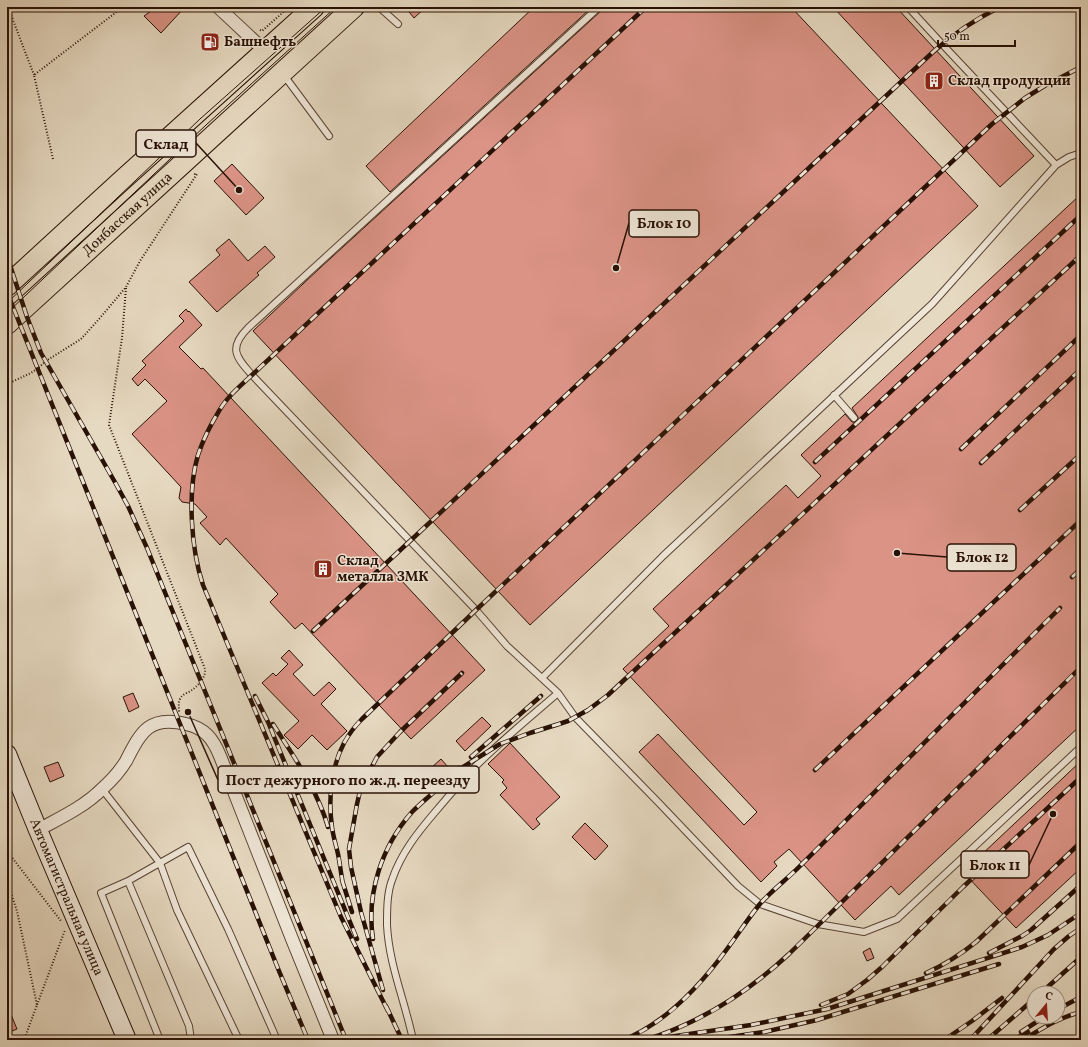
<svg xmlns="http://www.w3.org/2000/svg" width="1088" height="1047" font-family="Vollkorn,serif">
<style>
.building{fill:#db9386;stroke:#281105}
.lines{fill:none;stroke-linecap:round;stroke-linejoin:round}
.lane-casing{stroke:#584334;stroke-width:8}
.street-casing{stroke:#584334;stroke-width:14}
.secondary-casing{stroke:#281105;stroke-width:20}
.primary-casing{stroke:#281105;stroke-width:22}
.path{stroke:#281105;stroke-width:2;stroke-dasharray:1 2;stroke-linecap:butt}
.lane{stroke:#efe6d7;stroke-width:6}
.street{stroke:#efe6d7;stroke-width:12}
.secondary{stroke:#efe6d7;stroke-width:18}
.primary{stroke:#e6d9c1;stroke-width:20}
.tram{stroke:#281105;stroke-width:1}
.rail-casing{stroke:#281105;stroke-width:4.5}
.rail{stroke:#efe6d7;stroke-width:3;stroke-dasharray:9;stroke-linecap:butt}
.labels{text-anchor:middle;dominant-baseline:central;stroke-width:3;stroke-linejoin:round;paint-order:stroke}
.poi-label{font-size:14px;font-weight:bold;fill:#281105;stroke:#efe6d7;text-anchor:start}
.street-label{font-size:14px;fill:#281105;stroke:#efe6d7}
.leader{fill:none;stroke:#281105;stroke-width:1.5}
.callout-dot{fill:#281105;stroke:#efe6d7;stroke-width:1.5}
.callout{fill:#efe6d7;stroke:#281105;stroke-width:1.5}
.callout-label{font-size:15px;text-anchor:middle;font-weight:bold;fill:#281105}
</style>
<rect width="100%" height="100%" fill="#e6d9c1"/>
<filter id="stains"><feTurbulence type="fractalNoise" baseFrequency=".005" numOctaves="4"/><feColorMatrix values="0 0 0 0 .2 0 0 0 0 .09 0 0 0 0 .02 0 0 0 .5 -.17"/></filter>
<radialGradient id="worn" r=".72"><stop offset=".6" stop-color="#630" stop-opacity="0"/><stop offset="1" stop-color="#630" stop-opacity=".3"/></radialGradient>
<path class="building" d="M157 7H185L161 33 144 16Z
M405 7H426L414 18Z
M534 7H592L390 192 366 166Z
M603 7H791L978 206 530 625 253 331 320 268 602 10Z
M833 7H896L1034 156 1000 187Z
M211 36 216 43 207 50 202 43Z
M232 164 264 198 246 215 214 181Z
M1081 194V725L899 895 891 886 855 920 789 849 774 862 777 866 761 882 639 752 658 734 744 825 757 812 623 669 669 626 653 609 786 485 798 498 821 476 801 455 845 414 852 422H854L857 421 858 417 852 408Z
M229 239 248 261 265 246 275 257 257 273 259 275 217 312 189 282 220 255 216 250Z
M186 309 188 312 189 311 202 325 179 347 201 369 203 368 485 670 411 739 302 623 295 629 270 602 278 594 226 538 220 545 200 523 207 517 195 504 182 502 179 498 181 487 132 434 167 401 145 379 138 386 132 379 146 365 142 361 184 321 179 316Z
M289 650 303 665 293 674 314 696 329 682 336 689 321 704 347 731 327 750 312 735 298 749 284 735 299 721 262 683 273 673 276 676 288 664 281 658Z
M133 693 139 707 129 712 123 697Z
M482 717 491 726 465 751 456 741Z
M510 743 560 797 536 819 540 824 533 830 500 795 507 788 502 782 504 780 488 764Z
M441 759 448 767 440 775 432 767Z
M1081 761V868L1016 928 963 872Z
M58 762 64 776 50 782 44 767Z
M585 823 608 846 595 860 572 837Z
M870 948 874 958 867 961 863 952Z
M7 1005 17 1029 7 1033Z"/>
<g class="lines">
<defs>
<path id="lane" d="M379 7 398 24
M599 7 248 328C228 348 236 357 252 375L476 610 507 646 558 693 575 717 658 802 738 886 760 904 818 924 864 932 897 919 1081 747
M908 7 942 44 1056 165
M283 74 329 136
M834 395 854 418
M542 678 663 556 932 304 1056 165 1069 157 1081 153
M102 789 160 863 177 910 239 1040
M128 881 101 893 160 1040
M191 1040 189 1026 128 881 188 847 228 929 277 1040
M413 1040C405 1001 389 965 387 925 387 910 387 893 392 880 401 853 418 832 436 811 447 798 458 785 470 772 497 744 528 719 558 693"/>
<path id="street" d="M218 7 265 51
M38 830C60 818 84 807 102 789 111 781 120 771 126 761 141 732 149 715 186 724 205 728 213 739 220 756L292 939 333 1040"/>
<g id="secondary">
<path id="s1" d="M7 754 38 830 127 1040"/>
</g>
<g id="primary">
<path d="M7 286 119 183 314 7"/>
<path id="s2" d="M7 324 354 7"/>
</g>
</defs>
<use href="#lane" class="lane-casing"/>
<use href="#street" class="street-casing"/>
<use href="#secondary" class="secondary-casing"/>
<use href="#primary" class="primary-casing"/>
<path class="path" d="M8 7 34 75
M260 30 262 31 289 7
M53 159 34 75 123 7
M126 288 122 338 109 425 205 669C206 677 199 685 192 690 188 693 182 694 180 699 178 703 179 707 179 712
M7 384 31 373 37 369 46 361 81 339 100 318 126 287 140 261 197 174H194
M7 851 61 921
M7 881 17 911 37 1005 24 1040
M37 1005 65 930"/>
<use href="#lane" class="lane"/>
<use href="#street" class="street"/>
<use href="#secondary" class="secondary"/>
<use href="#primary" class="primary"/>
<path class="tram" d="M7 303 200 119 326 7
M7 313 206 125 336 7"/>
<defs>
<path id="rail" d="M7 256 27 317 41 353 116 484 128 506 147 548 346 1040
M7 292 279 971 308 1040
M961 449 1081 335
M815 462 1081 215
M981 463 1081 369
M1020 510 1081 454
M1072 577 1081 569
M313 631 410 541 933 52C953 34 976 19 1000 7
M255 696 268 722 357 939
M273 724C294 757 317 789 328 827
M471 757 541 696
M815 770 1081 520
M455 772 500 744 530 733 559 724 568 721 588 710 608 695 1081 255
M342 880 352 912
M343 884C341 874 340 864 338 854 336 845 333 836 332 827 328 800 331 768 344 743 349 734 355 726 362 719L476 610 992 124 1025 98 1046 85 1081 67
M373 939C366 893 382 846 412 812 419 805 426 799 433 793 442 785 450 776 459 768
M989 953 1022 936 1031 930 1081 885
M926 973C944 965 960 955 976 942L1081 842
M383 990 361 912 351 867 349 849 357 804 360 791 368 774 377 757 400 732 462 673
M1041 993 1081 957
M821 1005 848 994 867 980 882 967 963 887 1081 777
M386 1006 402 1040
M1058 1009 1081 997
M388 1011 341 917 203 585C191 549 187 492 198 455 203 440 211 424 219 411 227 397 240 386 252 375L646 7
M1021 1032 1044 1017
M662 1038 751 1025 827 1009 1022 947 1048 935 1081 913
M623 1040C666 1023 700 986 727 949 738 934 748 919 759 905 771 891 786 880 799 867L1060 608
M645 1040C700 1023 747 993 789 954L1081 667
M709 1040 764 1032 817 1020 999 964
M944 1040 972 1021 1002 998
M970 1040 1054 949 1069 936 1081 928
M987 1040 1034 999
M1013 1040 1028 1032
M1023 1040C1041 1029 1060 1017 1081 1012"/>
</defs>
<use href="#rail" class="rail-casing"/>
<use href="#rail" class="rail"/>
</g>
<defs>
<symbol id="fuel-square" viewBox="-11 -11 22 22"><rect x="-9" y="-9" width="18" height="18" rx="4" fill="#8f2418" stroke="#efe6d7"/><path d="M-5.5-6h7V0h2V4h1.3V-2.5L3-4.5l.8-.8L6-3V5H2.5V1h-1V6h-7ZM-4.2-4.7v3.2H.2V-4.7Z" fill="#fff"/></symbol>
<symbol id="building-square" viewBox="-11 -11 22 22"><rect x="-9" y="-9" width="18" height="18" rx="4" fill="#8f2418" stroke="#efe6d7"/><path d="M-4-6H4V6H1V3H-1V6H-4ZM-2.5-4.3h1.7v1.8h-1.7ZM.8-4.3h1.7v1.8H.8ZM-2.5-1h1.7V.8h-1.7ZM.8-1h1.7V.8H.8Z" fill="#fff"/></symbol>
</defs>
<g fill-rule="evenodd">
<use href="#fuel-square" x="199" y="31" width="22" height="22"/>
<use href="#building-square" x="923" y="70" width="22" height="22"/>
<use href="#building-square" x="312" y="558" width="22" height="22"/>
</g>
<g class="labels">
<g class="poi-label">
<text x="224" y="42">Башнефть</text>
<text x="948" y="81">Склад продукции</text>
<text x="337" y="561">Склад<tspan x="337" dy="16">металла ЗМК</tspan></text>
</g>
<g class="street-label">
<text stroke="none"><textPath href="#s2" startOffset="163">Донбасская улица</textPath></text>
<text stroke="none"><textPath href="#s1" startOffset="155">Автомагистральная улица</textPath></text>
</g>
</g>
<path class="leader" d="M239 190L196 143M616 268L629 223M897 553L947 557M188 712L218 780M1053 814L1029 865"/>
<g class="callout-dot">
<circle cx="239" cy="190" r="4"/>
<circle cx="616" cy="268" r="4"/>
<circle cx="897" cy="553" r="4"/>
<circle cx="188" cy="712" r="4"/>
<circle cx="1053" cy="814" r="4"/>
</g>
<g class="callout">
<rect x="136" y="130" width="60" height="27" rx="4"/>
<rect x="629" y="210" width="70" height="27" rx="4"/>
<rect x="947" y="544" width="69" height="27" rx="4"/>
<rect x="218" y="766" width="261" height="27" rx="4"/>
<rect x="961" y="851" width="68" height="27" rx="4"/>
</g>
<g class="callout-label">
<text x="166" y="149">Склад</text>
<text x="664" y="228">Блок 10</text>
<text x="982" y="562">Блок 12</text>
<text x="348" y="785">Пост дежурного по ж.д. переезду</text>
<text x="995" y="870">Блок 11</text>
</g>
<rect width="1088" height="1047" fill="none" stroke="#e6d9c1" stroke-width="24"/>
<rect x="8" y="8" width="1072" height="1031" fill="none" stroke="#281105" stroke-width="2"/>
<rect x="12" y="12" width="1064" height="1023" fill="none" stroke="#281105"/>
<g transform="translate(1046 1005) rotate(18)"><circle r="19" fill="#efe6d7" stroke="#9f9183"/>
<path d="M0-3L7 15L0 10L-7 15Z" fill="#8f2418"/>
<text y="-6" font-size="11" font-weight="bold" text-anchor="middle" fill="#281105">С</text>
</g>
<path d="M938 40v6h77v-6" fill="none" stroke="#281105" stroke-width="2"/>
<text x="944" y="40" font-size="12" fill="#281105" stroke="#efe6d7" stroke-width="3" paint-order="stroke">50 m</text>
<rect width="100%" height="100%" filter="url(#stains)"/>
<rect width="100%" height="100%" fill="url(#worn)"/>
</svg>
